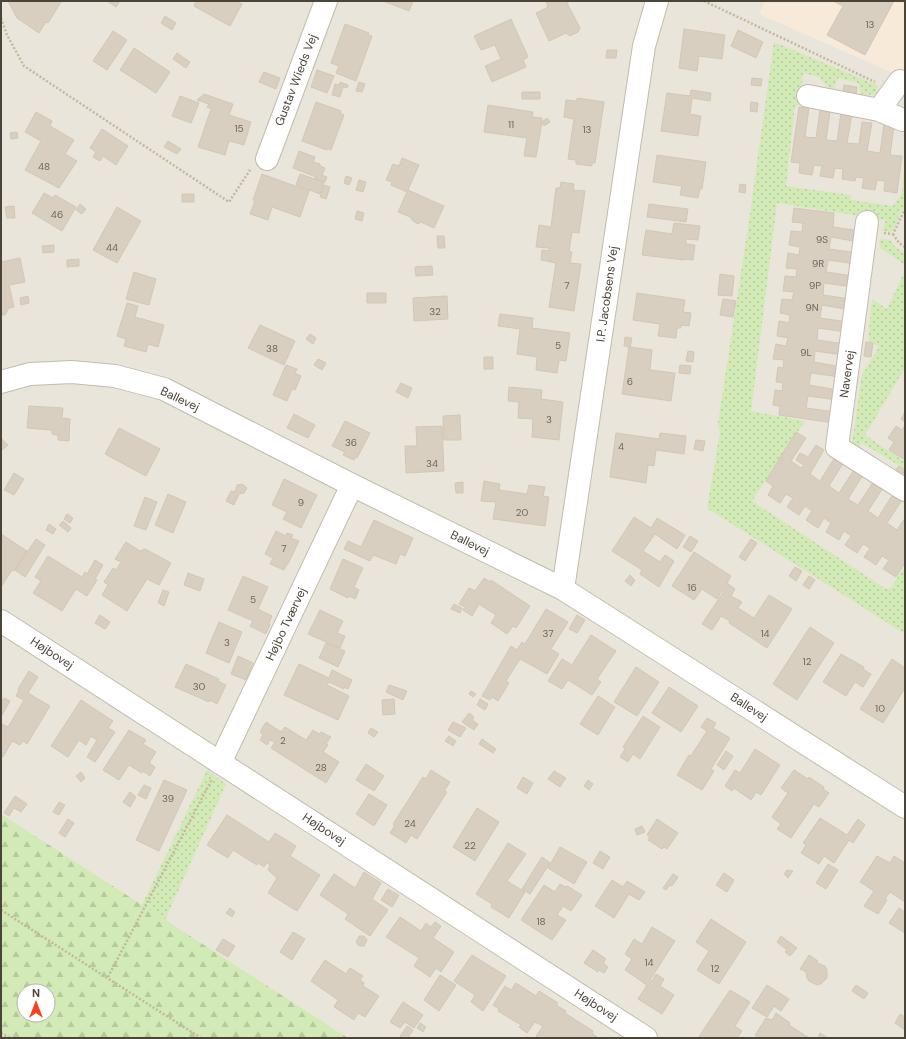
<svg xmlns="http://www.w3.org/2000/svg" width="906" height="1039" font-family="'DM Sans',sans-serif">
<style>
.residential{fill:#eae5da;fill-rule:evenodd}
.commercial{fill:#f7ead8}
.grass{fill:url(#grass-dots)}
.forest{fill:url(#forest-firs);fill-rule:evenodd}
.building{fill:#d8cfc1;stroke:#d3c7b4}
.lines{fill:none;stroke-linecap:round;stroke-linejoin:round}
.minor-casing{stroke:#c2bbae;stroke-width:24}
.path{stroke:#c4b79f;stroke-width:2.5;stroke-dasharray:2 2;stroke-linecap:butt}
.minor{stroke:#fff;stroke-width:22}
.labels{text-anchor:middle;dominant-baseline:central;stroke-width:4;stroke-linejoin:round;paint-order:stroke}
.number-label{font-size:10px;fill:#6e675b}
.street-label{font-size:12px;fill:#4b4439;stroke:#fff}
</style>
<defs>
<pattern id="grass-dots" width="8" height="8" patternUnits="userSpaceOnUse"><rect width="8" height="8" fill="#d2eab5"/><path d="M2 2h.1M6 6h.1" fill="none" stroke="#b6ca9c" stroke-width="1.8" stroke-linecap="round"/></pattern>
<pattern id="forest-firs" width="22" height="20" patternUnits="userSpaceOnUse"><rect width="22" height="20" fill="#d2eab5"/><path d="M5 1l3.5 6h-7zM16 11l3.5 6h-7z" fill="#b6ca9c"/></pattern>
</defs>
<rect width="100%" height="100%" fill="#f6f3ec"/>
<path class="residential" d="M1 1H765L760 14 905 78V1038H1ZM24 991H48V1015H24Z"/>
<path class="commercial" d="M765 1H905V78L760 14Z"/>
<path class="grass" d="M774 42 877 85 878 93 874 95 861 94 858 83 838 78 834 88 828 87 819 77 803 73 800 105 795 106 786 186 851 195V200L893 206 902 194 905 156V204L892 232 882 231 886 220 777 203 751 411 805 421 752 501 886 589 891 588 905 566V634L707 508 720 433 718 423 749 221Z
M880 239 891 240 894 246 905 253V265L879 247Z
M905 271V368L865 435 905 462V469L862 443 859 447 852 443 862 375 879 347 868 340 872 299 887 309Z
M207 770 226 784 165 920 142 905Z"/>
<path class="forest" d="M1 814 348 1038H1ZM24 991H48V1015H24Z"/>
<path class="building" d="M8 1H60L61 2 48 23 46 22 39 33 17 18Z
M107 1H120L116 7Z
M196 1H236L242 4 230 26 194 6Z
M383 1H413L409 11Z
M546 1H570L567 3 580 28 578 32 570 36 566 33 549 41 536 13 548 7Z
M833 1H894L865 55 827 35 843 6Z
M165 16 176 23 172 30 161 23Z
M511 19 528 57 523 60 526 67 492 82 485 66 501 59 495 45 481 50 474 36Z
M345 24 369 33 368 35 372 36 356 81 336 73 339 66 331 63Z
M684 29 725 35 722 59 699 56 697 71 679 68Z
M738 30 763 42 756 58 731 46Z
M113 31 127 40 107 70 93 61Z
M134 48 170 72 156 93 120 70Z
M607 50H617L616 58H606Z
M177 53 190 62 186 68 173 59Z
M317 70 334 76 327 93 311 87Z
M264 72 280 78 276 89 259 82Z
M752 78 762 79 761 86 751 85Z
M340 82 348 85 347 88 343 87 340 97 332 95 335 84 339 85Z
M359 82 365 84 362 92 356 91Z
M844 85 857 87 856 94 843 92Z
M691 90 711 93 710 101 692 98 690 114 701 116 698 136 661 131 667 93 690 96Z
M522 92H540V99H522Z
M204 94 233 104 229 115 251 122 244 145 229 141 225 155 198 147 211 109 207 107 209 104 197 100Z
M180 96 199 103 191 123 172 116Z
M577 98 604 102 595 163H592V166L576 164V160L568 159 574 119 564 117 566 100 577 101Z
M316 102 341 111 340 113 344 115 331 150 327 148V150L302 141Z
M751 102 758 103 757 112 750 111Z
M488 105 533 112 532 117 542 118V122L547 118 550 122 544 126 542 122 536 157 524 156 527 138 484 132Z
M799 107 809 108 805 137 816 138 820 110 830 112 826 140 837 141 841 113 852 114 847 143 859 144 862 122 872 123 867 151 880 153 884 124 894 126 890 155 902 156 897 193 884 191 885 181 877 180 875 190 862 188 864 178 856 177 855 181 842 179 843 169 835 168 833 178 820 176 822 166 814 165 812 175 799 173 800 163 791 162Z
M36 112 52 121 50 126 74 140 65 154 77 161 59 188 25 170 41 141 25 132Z
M102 129 128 146 116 165 103 156 100 161 93 157 96 152 90 148Z
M17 132 18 138 11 139 10 133Z
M168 141 181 149 177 154 164 147Z
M299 151 315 157 313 162 320 164V166L325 168 322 175 327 177 325 182 315 179 316 177 293 168Z
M657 155 706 162 702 189H700L698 198 680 195 682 186 653 182Z
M402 158 419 165 408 190 444 206 434 228 421 222 418 224 413 221 410 217 398 212 407 192 391 185 392 182 386 180 393 164 399 166Z
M262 174 309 191 300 217 272 207 268 220 250 214 255 201 253 200Z
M300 174 324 182 320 194 296 185Z
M346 176 352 178 349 185 344 183Z
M359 180 366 182 363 192 356 190Z
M561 182 574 184 573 190 585 191 579 233 572 232 569 251 572 252 570 263 581 264 574 311 549 307 556 263 541 260 542 250 549 251V248L536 247 539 225 551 227 556 188H560Z
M740 184 746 185 745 193 739 192Z
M324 185 330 187 326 199 320 197Z
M44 193 53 198 55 195 76 207 62 231 32 213Z
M182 194H194V202H182Z
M80 204 86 209 82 214 76 210Z
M649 204 688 209 686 222 647 217Z
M14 206 15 218H7L5 207Z
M117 207 141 221 117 263 93 250Z
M794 208 834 213 833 227 861 231 859 242 831 237 829 249 858 253 856 264 828 260 826 272 854 276 853 287 824 283 823 295 851 299 850 310 822 305 820 318 848 322 846 332 818 328 817 340 845 344 843 355 815 351 814 362 842 367 840 377 811 373 809 385 838 390 837 400 808 396 806 408 835 412 834 423 779 415 780 406 773 405 775 390 782 391 783 383 776 382 778 367 783 368 784 360 773 359 776 344 786 346 788 338 777 336 779 321 789 323 790 315 780 313 782 299 792 300 794 292 783 291 785 276 796 277 797 269 786 268 788 253 799 255 800 247 789 245 791 231 802 232 803 223 792 222Z
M357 211 364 213 362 221 355 219Z
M674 223 700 226 698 240 686 239V244L695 245 693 260 684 259V260L642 255 646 230 672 234Z
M437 236H444L445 248H438Z
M54 245V252L43 253 42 246Z
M20 258 25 282 9 285 14 307 9 308 5 315H1V262Z
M79 259V266L67 267V260Z
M432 266 433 275 416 276 415 267Z
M134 272 156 279 149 305 126 299Z
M720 274 734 276 732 296 718 295Z
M367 293H386V303H367Z
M637 293 685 300 683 312 691 313 689 326 681 325V328H677L676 338 658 336 660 324 633 320Z
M28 296 29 303 21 305 20 298Z
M447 296 448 319 414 321 413 298Z
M723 299 736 301 733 317 720 315Z
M127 303 138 306 135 317 164 325 158 347 148 344 146 352 124 346 126 339 117 336Z
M500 314 533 318 532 328 570 333 566 361 559 360 557 373 536 370 537 357 517 354 520 329 498 326Z
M260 325 295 341 284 365 248 348Z
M310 334 316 338 313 344 306 339Z
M625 337 632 338 630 347 652 350 650 370 675 373 671 401 622 394 629 347 624 346Z
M866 342 873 343 871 357 864 356Z
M688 351 694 352 693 362 686 361Z
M484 357H493V369H484Z
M318 359 326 363 322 370 314 365Z
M286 365 297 369 295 373 301 376 295 390 292 389 287 401 273 395Z
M680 365 691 366 690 374 679 373Z
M401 383 412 388 408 398 396 392Z
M509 387 542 390 541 399 563 402 559 440 532 437 533 419 518 418 519 402 508 401Z
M29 406 63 408 62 418 70 419 69 441 58 440V435L52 434V430L27 428Z
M905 412V422L901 419Z
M294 414 315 425 308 438 287 428Z
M460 415 461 440H444L443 416Z
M345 421 370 433 357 458 355 457 354 460 343 455 345 452 332 446Z
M905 425V460L889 450 894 442 888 438 896 426 902 430Z
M442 426 444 471 406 473 405 446H417L416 427Z
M119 428 160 449 146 476 105 454Z
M796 432 806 438 791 461 801 468 804 465 796 460 800 453 808 457 816 445 824 450 810 474 820 481 835 457 844 462 829 486 839 493 854 470 863 475 848 499 858 505 874 481 883 488 868 511 878 518 893 494 902 500 887 523 897 530 905 518V563L896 577 883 569 889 560 882 556 876 565 864 557 870 548 863 544 857 553 845 545 851 536 844 531 839 540 826 532 831 523 824 518 818 528 806 520 812 511 805 506 799 515 787 507 793 498 786 494 780 503 768 495 773 486 766 481Z
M616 433 659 439 660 433 686 436 684 454 656 450 654 466 648 465 646 483 610 477Z
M1 438 8 445 2 450 1 449Z
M696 440 705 441 703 451 694 449Z
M899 466 905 470 902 476 895 471Z
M14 473 24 479 14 495 4 490Z
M284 479 317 495 301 528 283 519 287 512 272 505Z
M484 481 500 484 499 490 527 494 529 485 545 487 543 496 549 497 545 526 493 519 496 502 481 501Z
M463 482V493H456L455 483Z
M242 484 247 488 244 493 239 494 234 505 226 501 231 491 235 492 237 485Z
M168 494 186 502 173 533 155 525Z
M145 497 157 502 146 530 134 526Z
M67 514 73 518 70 523 64 519Z
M634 517 651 528 657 518 685 535 677 549 655 534 643 551 660 562 665 555 674 561 659 587 640 574 642 570 612 551Z
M374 520 413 538 405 556 400 554 396 564 373 555 370 561 344 549 348 541 361 547Z
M63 521 71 528 68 532 59 525Z
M49 524 56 529 53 534 46 530Z
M276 531 286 536 287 533 293 535 291 538 299 541 288 564H287L284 570 270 564 273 558 265 554Z
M1 534 27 551 14 571 12 570 1 587Z
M690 536 698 541 691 552 683 547Z
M36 539 45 545 25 577 15 570Z
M751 539 757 543 745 561 739 557Z
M126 542 140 551 145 549 171 563 159 585 147 579 127 611 102 595 108 585 104 582 113 568 116 570 121 562 115 559Z
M694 552 731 576 727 583 735 589 731 596 742 602 738 608 754 618 769 595 792 609 767 648 729 623 730 621 721 616 712 630 702 624 724 591 722 590 717 599 702 589 694 600 672 586Z
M48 556 82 577 85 572 87 574 95 560 103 565 95 579 97 580 87 596 76 589 62 611 33 593 41 581 35 577Z
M343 559 363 568 354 587 359 590 355 599 349 596 348 598 330 589Z
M795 567 802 571 796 581 789 576Z
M188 573 204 579 200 591 184 585Z
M630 575 635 580 631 586 625 581Z
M243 576 268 587 258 609 272 616 269 623 270 624 266 634 250 626 253 621 228 610Z
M809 576 815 580 809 589 803 585Z
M484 578 490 582 491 580 530 606 516 628 513 626 507 634 491 623 496 615 479 604 472 616 463 610 465 607 459 604 469 588 475 591Z
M163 590 169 592 164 606 158 603Z
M454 604 462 608 460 613 451 609Z
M546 609 568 622 551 649 559 654 547 674 520 659 506 681 509 683 498 701 492 697 490 700 482 696 511 646 517 650 522 642 525 644Z
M320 610 343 621 337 633 345 636 340 648 308 634Z
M100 615 110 622 105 629 95 623Z
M577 615 585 620 577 633 569 629Z
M219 622 242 632 229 663 206 653Z
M810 627 834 643 797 700 773 684Z
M591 635 616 651 597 679 601 682 592 695 568 680 562 689 548 681 562 659 572 665Z
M326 643 345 651 338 667 319 658Z
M841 654 864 667 863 669 871 674 863 687 855 682 846 696 823 682Z
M238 656 253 663 246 680 231 674Z
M892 659 905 668V688L883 723 860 709Z
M186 664 219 679 218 681 226 685 217 704 210 700 209 702 175 687Z
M299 664 329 678 332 670 352 680 348 689 344 687V689L329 682 327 685 349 696 338 720 284 695Z
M636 667 659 682 637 716 614 702Z
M29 671 38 677 28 693 50 706 27 744 23 741 20 745 12 741 3 757 1 755V725L2 724 8 727 24 700 16 696 19 690 18 689Z
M389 685 407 691 403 700 386 692Z
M669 687 698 706 681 732 652 713Z
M471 691 476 694 473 697 469 694Z
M598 696 615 707 598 735 580 724Z
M4 698 10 701 2 715 1 703Z
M394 699 395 714 383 715 382 700Z
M480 699 488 704 485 710 477 705Z
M81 700 113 721 108 728 115 732 95 762 87 757 97 740 91 736 86 745 79 740 68 757 51 746Z
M469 713 474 717 472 720 478 724 474 730 462 722Z
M643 716 660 727 640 759 633 754 628 762 620 757 625 749 623 747Z
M707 718 716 723 713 728 730 738 711 769 714 771 702 790 677 775 689 755 691 756 707 731 701 727Z
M266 722 281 732 285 727 306 740 313 730 319 734 321 732 331 737 326 744 328 745 323 752 339 762 326 783 271 748 275 742 270 740 267 745 260 740 263 735 260 732Z
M453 722 466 728 460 737 448 730Z
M371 728 378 732 374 737 368 733Z
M129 730 146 740 143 744 156 752 149 763 155 767 150 776 143 771 142 773 129 765 119 780 103 770Z
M449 736 456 741 453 746 445 741Z
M482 739 496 749 493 753 479 744Z
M755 749 780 765 761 795 756 792 751 800 734 788 732 791 725 786 735 770 740 773Z
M726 751 733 756 724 770 717 765Z
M366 764 384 776 374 791 356 780Z
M431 770 450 782 444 791 447 792 417 839 411 835 406 843 390 833 395 825 393 824 423 777 426 779Z
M794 770 808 779 809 777 824 787 823 789 829 793 819 807 814 804 791 838 777 829 781 824 772 817 788 793 781 788Z
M554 771 566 778 560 787 548 779Z
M81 772 85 778 81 782 76 776Z
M523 777 533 783 527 794 517 788Z
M164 780 187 790 159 851 136 840Z
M588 780 593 784 589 790 584 786Z
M144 785 151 788 146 799 138 795Z
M130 792 136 797 130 807 123 802Z
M369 794 387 805 374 826 356 814Z
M15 796 27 804 21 812 14 808 9 816 4 813Z
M59 802 65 805 59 815 53 812Z
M477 808 499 822 475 861 453 847Z
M227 815 269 842 275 833 296 846 290 856 320 875 297 911 268 893 277 878 268 870 270 865 267 863 264 867 258 863 257 865 233 850 228 858 207 845Z
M820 818 847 835 858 819 865 825 853 843 849 840 834 863 824 856 819 864 801 853 806 845 803 843Z
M68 819 74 823 65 837 59 833Z
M657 819 678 833 667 849 664 847 662 849 648 840 650 837 647 835Z
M642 826 645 832 637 835 635 829Z
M508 843 526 854 507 881 525 892 509 918 491 907 492 904 476 894Z
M560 847 587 862 574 884 548 868Z
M600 851 610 857 603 869 593 863Z
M877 856 890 863 894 856 905 863V902L890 892 885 899 887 900 878 914 864 906 874 891 860 882Z
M542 857 550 863 530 894 522 889Z
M828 864 838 870 826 889 816 883Z
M787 870 793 871 788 878 784 874Z
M364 872 381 883 372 899 388 910 370 936 345 919 348 914 320 895 334 874 355 888Z
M724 873 734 880 727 892 716 885Z
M673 874 678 877 672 886 670 885 666 890 663 888Z
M612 880 623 887 627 881 645 892 639 900 629 894 614 918 595 906Z
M560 884 566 887 567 886 582 895 571 911 563 906 557 915 566 920 552 940 521 920 544 885 555 892Z
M388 889 399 895 392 907 381 900Z
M230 908 235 912 232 917 226 913Z
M899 908 905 912V933L889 923Z
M400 917 421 931 426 923 431 927 435 922 441 926 433 938 454 952 441 972 436 968 430 977 414 966 419 958 386 937Z
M711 919 746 942 719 984 697 970 709 951 696 942Z
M652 927 675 941 650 980 652 981 656 974 664 979 660 986 674 995 662 1014 638 999 647 985 625 970 632 959 625 954 634 939 642 944Z
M293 932 305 939 292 960 280 952Z
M359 936H364L367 940 364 946H359L356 942Z
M781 936 797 948 790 956 785 952 787 950 777 942Z
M223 939 235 946 228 957 216 950Z
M593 950 606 959 603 963 608 967 604 973 599 970 598 972 584 963Z
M472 955 506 976 483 1011 471 1002 475 995 454 981Z
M809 955 818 961 817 963 825 966 827 970V978L821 984 817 985 809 981 807 978 806 972 800 969Z
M325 960 346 974 350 968 363 976 360 980 364 983 363 986 379 996 365 1017 358 1013 354 1020 334 1007 338 1000 311 981Z
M440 975 456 985 439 1011 424 1000Z
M516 983 536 996 539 991 558 1003 556 1005 566 1011 565 1013 593 1031 592 1033 598 1038H555L552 1036 550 1038H535L543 1026 535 1022 527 1033 519 1027 521 1025 498 1011 499 1009 493 1005 505 986 511 990Z
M767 985 789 999 781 1011 774 1006 767 1017 752 1008Z
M856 985 868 993 864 999 852 991Z
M730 990 750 1002 735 1026 742 1031 737 1038H698Z
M403 1002 423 1015 414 1028 405 1022 400 1028 390 1022Z
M776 1013 790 1023 789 1025 809 1038H758L755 1035 766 1018 772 1020Z
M900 1014 905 1017V1030L895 1023Z
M420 1023 426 1027 423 1032 417 1028Z
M407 1026 413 1030 408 1038H399Z
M820 1033 828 1038H818Z"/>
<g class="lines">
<defs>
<path id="minor" d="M808 96 879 110 903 120
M879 110 900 81
M267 159 326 1
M867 222 837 447 905 490
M1 382 30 374 72 372 115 376 164 389 352 485 563 589 905 807
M563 589 644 46 657 1
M1 621 646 1038
M220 763 352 485"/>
</defs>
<use href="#minor" class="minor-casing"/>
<path class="path" d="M704 1 875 82
M1 18 7 35 24 66 229 202 250 170
M884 233 893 234 905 209
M893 234 899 243 905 247
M1 910 201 1038
M108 977 212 779
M1 1033 10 1038"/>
<use href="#minor" class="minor"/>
</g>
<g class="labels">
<g class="number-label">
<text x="870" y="24">13</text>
<text x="511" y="124">11</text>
<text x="239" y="128">15</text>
<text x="587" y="129">13</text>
<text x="44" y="166">48</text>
<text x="57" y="214">46</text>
<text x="822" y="239">9S</text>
<text x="112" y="247">44</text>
<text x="818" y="263">9R</text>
<text x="567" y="285">7</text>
<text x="815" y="285">9P</text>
<text x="812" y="307">9N</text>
<text x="435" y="311">32</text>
<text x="558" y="345">5</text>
<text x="272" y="348">38</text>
<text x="806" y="352">9L</text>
<text x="630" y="381">6</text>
<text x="549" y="419">3</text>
<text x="351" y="442">36</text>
<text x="621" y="446">4</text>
<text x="432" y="463">34</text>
<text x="301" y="502">9</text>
<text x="522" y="512">20</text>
<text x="284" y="548">7</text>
<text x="692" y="587">16</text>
<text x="253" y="599">5</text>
<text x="548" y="633">37</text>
<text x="765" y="633">14</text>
<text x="227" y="642">3</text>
<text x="807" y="661">12</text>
<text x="199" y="686">30</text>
<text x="880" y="708">10</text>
<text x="283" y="740">2</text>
<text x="321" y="767">28</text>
<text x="168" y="798">39</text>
<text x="410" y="823">24</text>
<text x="470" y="845">22</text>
<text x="541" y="921">18</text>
<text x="649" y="962">14</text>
<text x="715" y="968">12</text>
</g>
<g class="street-label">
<text transform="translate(296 80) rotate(-69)">Gustav Wieds Vej</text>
<text transform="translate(607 294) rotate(-82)">I.P. Jacobsens Vej</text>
<text transform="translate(847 374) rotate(-82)">Navervej</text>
<text transform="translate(180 399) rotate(25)">Ballevej</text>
<text transform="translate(470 543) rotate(26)">Ballevej</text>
<text transform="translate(286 624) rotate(-65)">Højbo Tværvej</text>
<text transform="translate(52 653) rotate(33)">Højbovej</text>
<text transform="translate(749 707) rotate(33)">Ballevej</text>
<text transform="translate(324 829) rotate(33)">Højbovej</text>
<text transform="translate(596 1005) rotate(33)">Højbovej</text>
</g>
</g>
<rect width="906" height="1039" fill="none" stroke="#4b4439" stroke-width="4"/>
<g transform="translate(36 1003)"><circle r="19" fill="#ffffff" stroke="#b7b4b0"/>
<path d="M0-3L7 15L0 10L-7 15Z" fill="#fc3f1d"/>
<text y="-6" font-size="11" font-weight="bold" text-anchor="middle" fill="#4b4439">N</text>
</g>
</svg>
